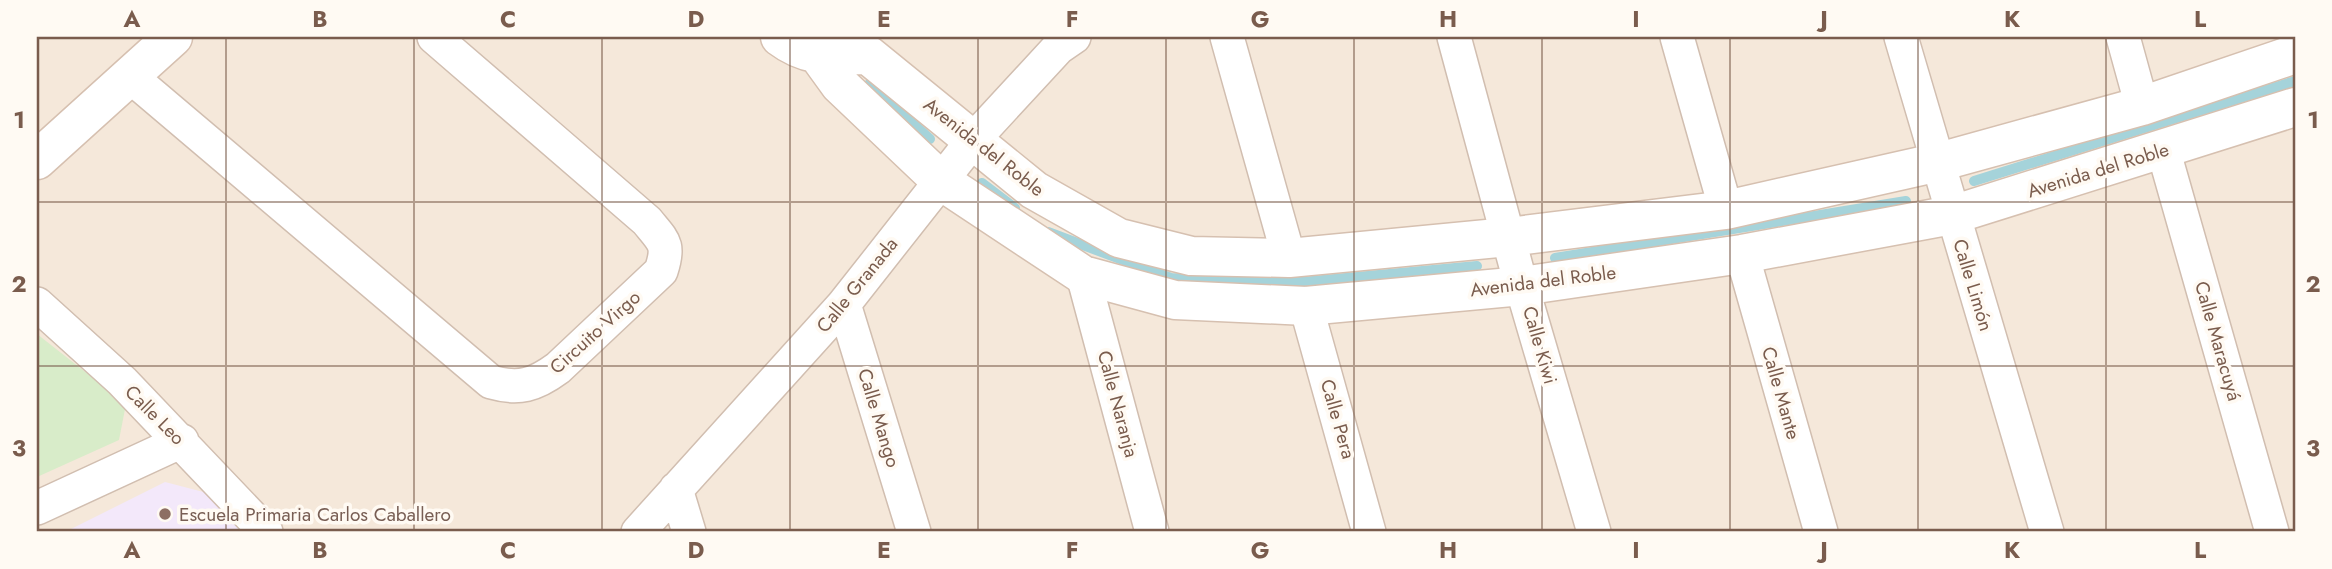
<svg xmlns="http://www.w3.org/2000/svg" width="2332" height="569" font-family="Jost,sans-serif">
<style>
.residential{fill:#f5e8da}
.education{fill:#f3e8fa}
.green{fill:#d8ecc9}
.lines{fill:none;stroke-linecap:round;stroke-linejoin:round}
.stream{stroke:#a5d3da;stroke-width:10}
.street-casing{stroke:#d1beb0;stroke-width:36}
.secondary-casing{stroke:#d6c0b0;stroke-width:41}
.street{stroke:#fff;stroke-width:33}
.secondary{stroke:#fff;stroke-width:38}
.grid{fill:none;stroke:#7a5c4d;stroke-width:2;stroke-opacity:0.55}
.education-dot{fill:#8d6e63;stroke:#fffaf3;stroke-width:2.5}
.labels{text-anchor:middle;dominant-baseline:central;stroke-width:7;stroke-linejoin:round;paint-order:stroke}
.street-label{font-size:19px;fill:#7a5c4d;stroke:#fffaf3}
.education-label{font-size:19px;fill:#785e54;stroke:#fffaf3;text-anchor:start}
.neatline{fill:none;stroke:#7a5c4d;stroke-width:2.5}
.grid-label{font-size:23px;text-anchor:middle;font-weight:bold;fill:#7a5c4d}
</style>
<rect width="100%" height="100%" fill="#fdf6ec"/>
<path class="residential" d="M37 37H880L878 40 889 37H2295V532H37Z"/>
<path class="education" d="M165 482 215 495 243 532H65Z"/>
<path class="green" d="M37 334 126 404 119 440 37 477Z"/>
<g class="lines">
<path class="stream" d="M869 84 930 139
M1974 181 2295 81
M982 183 1015 208
M1048 232 1171 278 1302 282 1477 266
M1555 258 1906 201"/>
<defs>
<path id="street" d="M1227 37 1289 258
M1454 37 1517 270 1594 532
M1677 37 1726 210
M1901 37 2047 532
M2123 37 2142 106
M131 77 491 382C519 390 535 385 558 368L661 271C670 244 664 242 647 221L434 37
M2163 149 2272 532
M1742 254 1821 532
M1083 275 1152 532
M37 304 122 381 266 532
M844 304 914 532
M1306 306 1369 532
M676 489 689 532
M37 508 182 441
M638 532 844 304 974 139 1058 48 1074 37"/>
<path id="secondary" d="M780 37C809 59 834 55 868 55L1034 190 1119 238 1191 256 1289 258 1508 237 1726 210 1939 162 2142 106 2295 54
M819 56 840 85 941 181 1083 275 1175 300 1306 306 1522 286 1742 254 1952 215 2295 107
M37 160 173 37"/>
</defs>
<use href="#street" class="street-casing"/>
<use href="#secondary" class="secondary-casing"/>
<use href="#street" class="street"/>
<use href="#secondary" class="secondary"/>
</g>
<path class="grid" d="M226 37V532M414 37V532M602 37V532M790 37V532M978 37V532M1166 37V532M1354 37V532M1542 37V532M1730 37V532M1918 37V532M2106 37V532M37 202H2295M37 366H2295"/>
<circle class="education-dot" cx="165" cy="514" r="7"/>
<g class="labels">
<g class="street-label">
<text transform="translate(984 147) rotate(38)">Avenida del Roble</text>
<text transform="translate(2098 170) rotate(-17)">Avenida del Roble</text>
<text transform="translate(1543 281) rotate(-7)">Avenida del Roble</text>
<text transform="translate(857 285) rotate(-51)">Calle Granada</text>
<text transform="translate(1973 285) rotate(73)">Calle Limón</text>
<text transform="translate(595 332) rotate(-42)">Circuito Virgo</text>
<text transform="translate(2218 341) rotate(74)">Calle Maracuyá</text>
<text transform="translate(1540 345) rotate(74)">Calle Kiwi</text>
<text transform="translate(1781 393) rotate(74)">Calle Mante</text>
<text transform="translate(1118 404) rotate(75)">Calle Naranja</text>
<text transform="translate(155 415) rotate(45)">Calle Leo</text>
<text transform="translate(879 418) rotate(73)">Calle Mango</text>
<text transform="translate(1338 419) rotate(74)">Calle Pera</text>
</g>
<g class="education-label">
<text x="179" y="514">Escuela Primaria Carlos Caballero</text>
</g>
</g>
<rect width="2332" height="569" fill="none" stroke="#fffaf3" stroke-width="77"/>
<rect x="38" y="38" width="2256" height="492" class="neatline"/>
<g class="grid-label">
<text x="132" y="27">A</text>
<text x="320" y="27">B</text>
<text x="508" y="27">C</text>
<text x="696" y="27">D</text>
<text x="884" y="27">E</text>
<text x="1072" y="27">F</text>
<text x="1260" y="27">G</text>
<text x="1448" y="27">H</text>
<text x="1636" y="27">I</text>
<text x="1824" y="27">J</text>
<text x="2012" y="27">K</text>
<text x="2200" y="27">L</text>
<text x="19" y="128">1</text>
<text x="2313" y="128">1</text>
<text x="19" y="292">2</text>
<text x="2313" y="292">2</text>
<text x="19" y="456">3</text>
<text x="2313" y="456">3</text>
<text x="132" y="558">A</text>
<text x="320" y="558">B</text>
<text x="508" y="558">C</text>
<text x="696" y="558">D</text>
<text x="884" y="558">E</text>
<text x="1072" y="558">F</text>
<text x="1260" y="558">G</text>
<text x="1448" y="558">H</text>
<text x="1636" y="558">I</text>
<text x="1824" y="558">J</text>
<text x="2012" y="558">K</text>
<text x="2200" y="558">L</text>
</g>
</svg>
